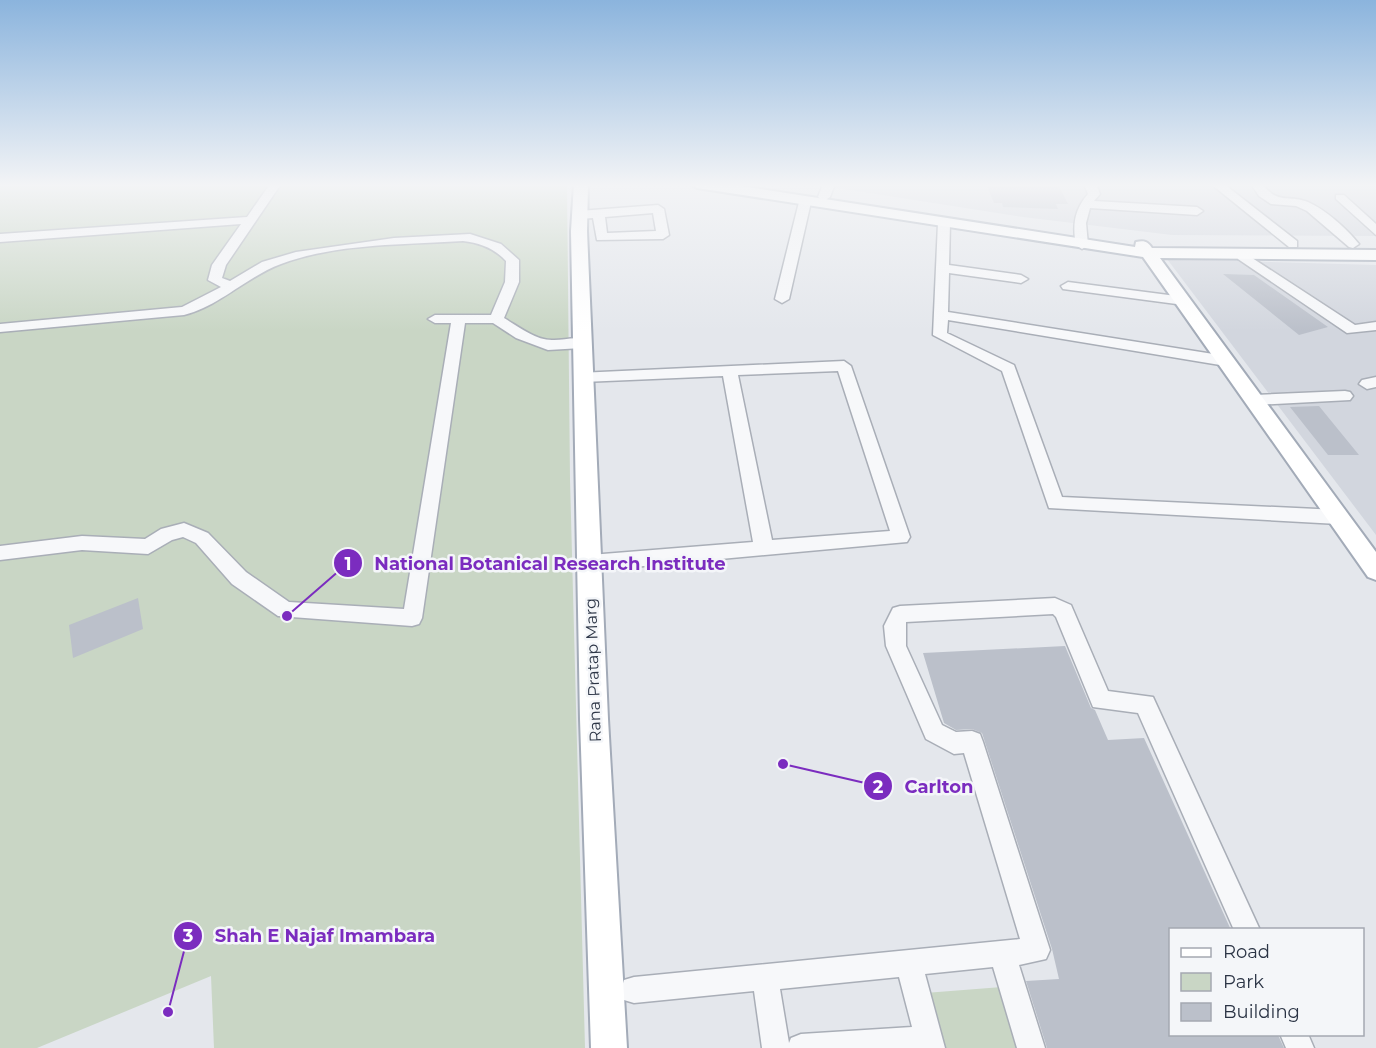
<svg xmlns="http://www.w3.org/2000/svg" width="1376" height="1048" font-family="Montserrat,sans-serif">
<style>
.built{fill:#d2d6de}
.green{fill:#c9d6c5}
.building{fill:#bbc0ca}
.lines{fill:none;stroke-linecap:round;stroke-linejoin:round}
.minor-casing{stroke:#a9aeb7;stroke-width:3}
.major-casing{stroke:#a3abb8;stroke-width:4}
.minor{fill:#f7f8fa;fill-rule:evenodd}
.major{fill:#fff;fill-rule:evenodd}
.labels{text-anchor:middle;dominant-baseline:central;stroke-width:5;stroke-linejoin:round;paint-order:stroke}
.street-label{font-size:16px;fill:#2b3445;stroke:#f4f6f9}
.leader{fill:none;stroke:#7b2cbf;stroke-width:2}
.callout-dot{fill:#7b2cbf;stroke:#f4f6f9;stroke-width:2}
.mark-label{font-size:18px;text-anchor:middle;font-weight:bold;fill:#fff}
.callout-label{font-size:18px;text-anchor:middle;font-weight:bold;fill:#7b2cbf;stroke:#f4f6f9;stroke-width:5;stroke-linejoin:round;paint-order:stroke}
</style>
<rect width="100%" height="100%" fill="#e4e7ec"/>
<path class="built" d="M812 184H1376V236L1172 235 1023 217Z
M1167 259 1376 265V535Z"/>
<path class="green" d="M0 184H567L570 479 585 1048H214L211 976 37 1048H0Z
M1002 987 1020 1048H938L925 993Z"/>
<path class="building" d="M986 184H1058L1068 204H1056L1058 209 1003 207 1002 203H994Z
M1223 274 1254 275 1328 327 1299 335Z
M1319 406 1359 455H1328L1290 407Z
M138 598 143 629 73 658 69 625Z
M1065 646 1091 708 1095 710 1108 740 1144 738 1231 930H1170V1035H1278L1284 1048H1047L1026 981 1059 979 1052 949 982 733 972 729 956 730 944 723 923 653Z"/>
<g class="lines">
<defs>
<path id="minor" d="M270 184H281L226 265 222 278 230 281 262 262 296 252 394 238 470 234 501 244 519 260V282L504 318C518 326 535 340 552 340 563 341 581 334 589 343L582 348 548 350 516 338 493 323H465L422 618 419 624 412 626 278 616 232 584 196 543 183 537 172 540 148 554 82 550 0 560V546L82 536 145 539 161 529 184 523 208 533 246 572 289 602 404 609 451 323H435L428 319 435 315H491L505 282 506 261C494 248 480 243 463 241 404 245 337 243 281 264 246 277 220 306 184 315L0 332V324L182 307 221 287 208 280 212 265 241 224 0 242V234L247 217Z
M823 184H835L830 197 824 201 818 197Z
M1084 184H1096L1100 194 1094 201 1197 207 1203 211 1197 215 1090 208 1086 223 1088 245 1082 249 1076 245C1072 224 1075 209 1088 194Z
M1211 184H1224L1297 241V247H1289Z
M1251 184H1262C1279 205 1288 194 1308 202 1326 210 1347 229 1359 244L1353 248 1349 247 1307 211 1296 206 1271 204 1259 196Z
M1336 195H1344L1376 224V235L1336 199Z
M805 198 811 202 789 299 782 303 775 299 799 202Z
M658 205 664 209 669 235 663 239 597 240 593 218 579 219 573 215 579 211ZM653 213 656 231 607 233 605 217Z
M944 219 950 223 949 265 1021 275 1028 279 1021 283 949 273 948 312 1226 356 1233 361 1226 366 948 320 947 333 1014 365 1062 497 1338 510 1344 512 1347 517 1344 522 1338 524 1049 508 1002 371 933 335 938 223Z
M1243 252 1355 325 1376 322V330L1347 333 1238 259 1237 256Z
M1068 282 1184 297 1191 301 1184 305 1063 289 1061 286Z
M844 361 851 366 910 537 907 542 590 571 583 568 581 563 583 558 590 555 753 542 723 376 583 382 575 377 578 373ZM838 371 890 531 772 540 738 375Z
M1376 377V387L1367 389 1359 384 1362 380Z
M1345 391 1350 392 1353 396 1350 400 1255 405 1247 400 1255 395Z
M1055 598 1071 605 1108 691 1153 697 1260 930H1234L1138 713 1093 707 1056 617 1053 614 906 622V646L942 725 956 732 972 731 980 734 983 742 1050 950 1046 959 1019 965 1045 1048H1017L993 967 925 974 945 1048H762L754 991 634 1003 624 1000 621 990 624 980 634 977 1020 939 964 753 954 754 926 739 886 646 884 626 893 608 900 606ZM899 977 912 1027 801 1034 791 1038 789 1043 780 989Z
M1280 1034H1308L1314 1048H1286Z"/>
<path id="major" d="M574 184H588L587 231 608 719 627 1048H591L580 719 571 231Z
M690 184H728L1135 247 1136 242C1145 240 1148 242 1152 248L1376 250V260L1160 258 1376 552V580L1368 577 1143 257 697 188Z"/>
</defs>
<use href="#minor" class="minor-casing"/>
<use href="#major" class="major-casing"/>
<use href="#minor" class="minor"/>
<use href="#major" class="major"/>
</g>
<linearGradient id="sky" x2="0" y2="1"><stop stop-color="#8bb4dd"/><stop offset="0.56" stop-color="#f3f4f6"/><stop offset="1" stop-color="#f3f4f6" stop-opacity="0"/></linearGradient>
<rect width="1376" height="331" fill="url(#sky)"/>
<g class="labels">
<g class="street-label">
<text transform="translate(593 670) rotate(-92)">Rana Pratap Marg</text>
</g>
</g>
<path class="leader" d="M287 616L348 563M783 764L878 786M168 1012L188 936"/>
<g class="callout-dot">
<circle cx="287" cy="616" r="6"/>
<circle cx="783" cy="764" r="6"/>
<circle cx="168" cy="1012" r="6"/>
<circle cx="348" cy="563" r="15"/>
<circle cx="878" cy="786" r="15"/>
<circle cx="188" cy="936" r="15"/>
</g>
<g class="mark-label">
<text x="348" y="570">1</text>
<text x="878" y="793">2</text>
<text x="188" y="942">3</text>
</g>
<g class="callout-label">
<text x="550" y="570">National Botanical Research Institute</text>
<text x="939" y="793">Carlton</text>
<text x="325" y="942">Shah E Najaf Imambara</text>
</g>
<rect x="1169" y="928" width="195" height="108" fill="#f4f6f9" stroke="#a4a8b1" stroke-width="1.5"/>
<rect x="1181" y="948" width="30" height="9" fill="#ffffff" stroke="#a4a8b1" stroke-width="1.5"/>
<text x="1223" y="958" font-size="18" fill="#2b3445">Road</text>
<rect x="1181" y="973" width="30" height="18" fill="#c9d6c5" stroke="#a4a8b1" stroke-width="1.5"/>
<text x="1223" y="988" font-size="18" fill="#2b3445">Park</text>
<rect x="1181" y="1003" width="30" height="18" fill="#bbc0ca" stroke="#a4a8b1" stroke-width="1.5"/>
<text x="1223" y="1018" font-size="18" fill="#2b3445">Building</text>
</svg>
